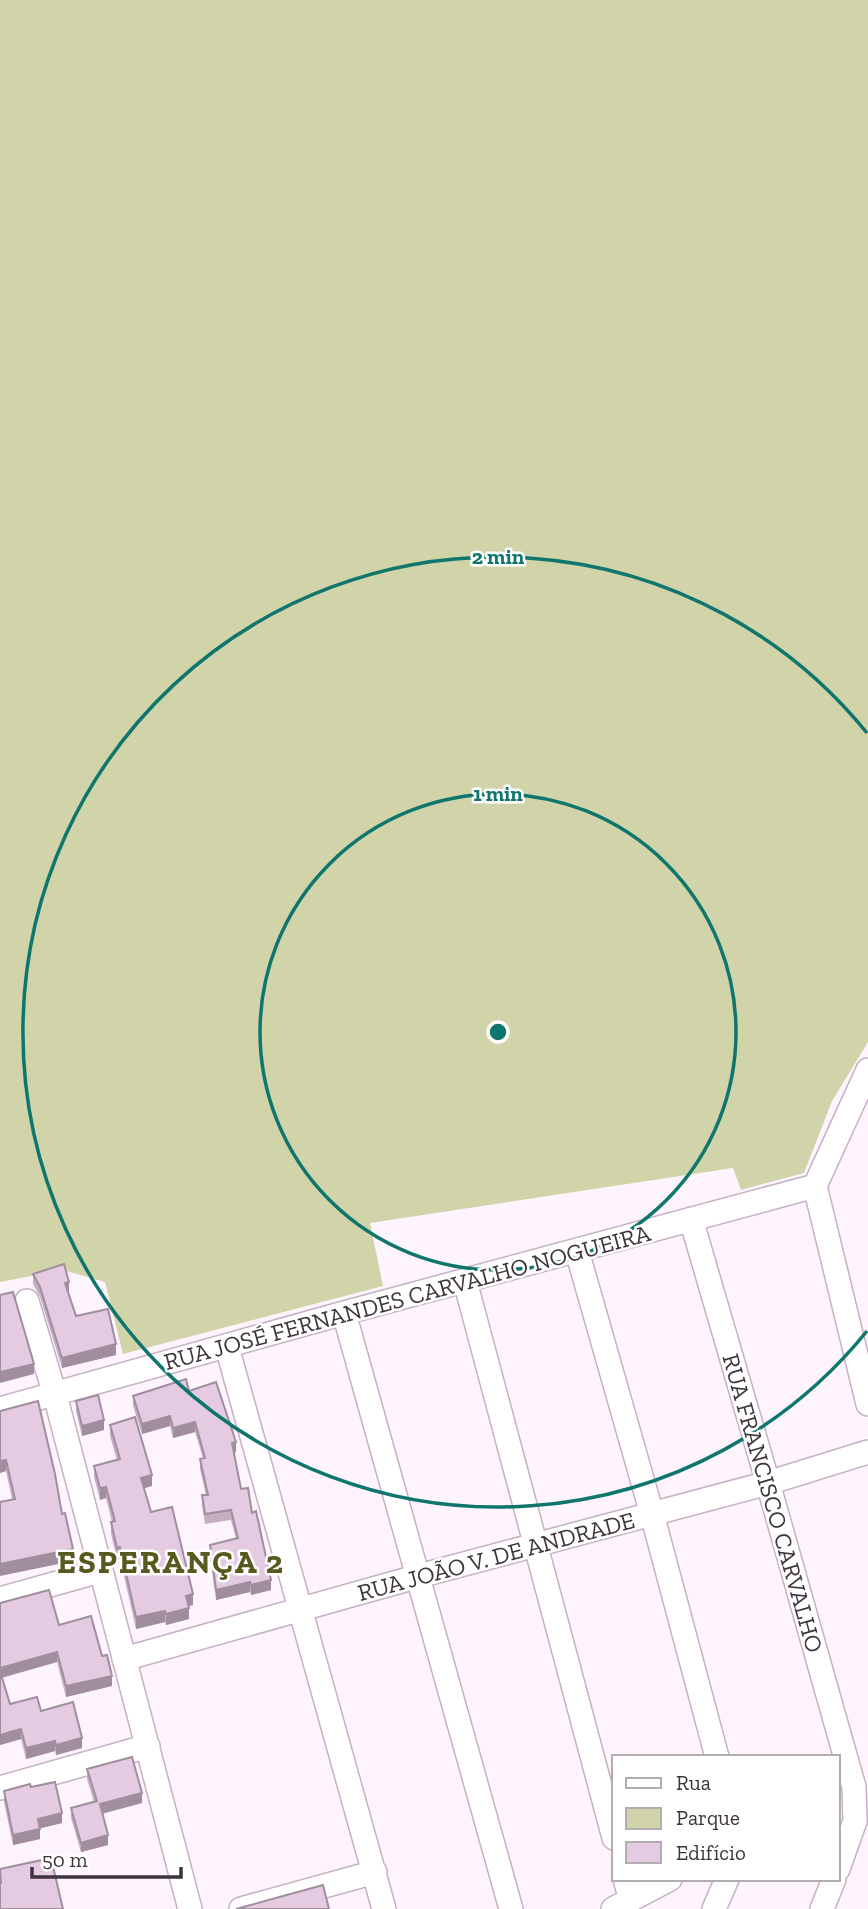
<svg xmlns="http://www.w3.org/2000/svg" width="868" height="1909" font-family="'Zilla Slab',serif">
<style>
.green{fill:#d1d3a8}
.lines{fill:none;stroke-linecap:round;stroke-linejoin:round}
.street-casing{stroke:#c7b0c4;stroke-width:26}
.street{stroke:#fff;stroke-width:23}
.wall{fill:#c4afc2}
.shaded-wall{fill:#a08e9e}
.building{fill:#e4cbe1;stroke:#a08e9e;stroke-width:2}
.ring{fill:none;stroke:#0f766e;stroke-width:3.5}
.labels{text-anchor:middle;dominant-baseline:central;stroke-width:5;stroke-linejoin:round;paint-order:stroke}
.street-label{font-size:24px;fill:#3d343c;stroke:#fff}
.district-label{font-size:32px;font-weight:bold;letter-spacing:2px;fill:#58591e;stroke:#fff}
.centre{fill:#0f766e;stroke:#fff;stroke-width:3.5}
.ring-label{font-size:21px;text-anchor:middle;font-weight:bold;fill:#0f766e;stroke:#fff;stroke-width:5;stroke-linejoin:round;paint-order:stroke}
</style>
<rect width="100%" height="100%" fill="#fef4fd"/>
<path class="green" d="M0 0H868V1042L832 1101 804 1173 741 1190 733 1168 370 1223 383 1286 123 1354 105 1282 63 1270 0 1282Z"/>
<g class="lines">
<defs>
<path id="street" d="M815 1186 868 1404
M815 1186 868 1070
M691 1219 768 1483 854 1787 855 1821 838 1869
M577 1251 652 1514 717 1757
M465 1281 614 1838
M27 1301 55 1395 190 1909
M344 1313 511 1909
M227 1347 384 1909
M0 1409 344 1313 815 1186
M0 1599 100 1571
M124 1659 419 1576 768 1483 868 1452
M0 1788 148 1746
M625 1879 631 1900
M241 1909 375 1872
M613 1909 670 1879
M714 1909 727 1879
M822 1909 834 1879"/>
</defs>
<use href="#street" class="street-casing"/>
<use href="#street" class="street"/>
</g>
<path class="wall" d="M33 1274 69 1292 68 1293 76 1316 116 1355 62 1368 40 1297 33 1284Z
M189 1391 236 1452H234L241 1489 252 1513 271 1590 251 1595 250 1592 216 1600 210 1555V1545L236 1539 231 1520 205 1524 202 1505V1495H206L200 1469V1459L203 1458 195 1432 173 1438 170 1426 142 1434 133 1406V1396Z
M76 1401 104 1430 82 1436 76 1411Z
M0 1411 62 1514 73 1561 12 1499 6 1471 0 1473Z
M110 1425 152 1486 144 1488 151 1512 193 1605 188 1606 189 1619 166 1625 165 1622 136 1629 120 1558 117 1559 111 1534V1522H112L106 1498 100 1500 94 1477V1466L117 1460 110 1436Z
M0 1603 59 1625 102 1656 112 1686 66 1697 57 1662 2 1678 10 1704 41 1711 82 1748 56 1755 55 1751 26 1759 21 1739 0 1745Z
M87 1769 142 1803 102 1814 108 1845 81 1852 71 1818V1808L94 1802 87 1779Z
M31 1787 62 1823 40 1828V1839L13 1845 4 1802V1791Z"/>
<path class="shaded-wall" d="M69 1282V1292L65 1293V1283Z
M116 1344V1355L62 1368V1358Z
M34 1364V1374L0 1383V1372Z
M170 1416V1426L142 1434V1424Z
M104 1420V1430L82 1436V1426Z
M195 1422V1432L173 1438V1428Z
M236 1442V1452L232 1453V1443Z
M6 1460V1471L0 1473V1461Z
M152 1475V1486L141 1489V1478Z
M106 1487V1498L100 1500V1488Z
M120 1547V1558L117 1559V1548Z
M73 1549V1561L0 1576V1564Z
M271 1580V1590L251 1595V1585Z
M250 1582V1592L216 1600V1590Z
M193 1594V1605L186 1607V1596Z
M189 1608V1619L166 1625V1614Z
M165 1611V1622L136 1629V1617Z
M57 1652V1662L0 1678V1668Z
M112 1676V1686L66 1697V1686Z
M21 1729V1739L0 1745V1735Z
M82 1738V1748L56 1755V1745Z
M55 1741V1751L26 1759V1748Z
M142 1793V1803L100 1814V1804Z
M62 1813V1823L38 1829V1819Z
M40 1829V1839L13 1845V1835Z
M108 1835V1845L81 1852V1843Z"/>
<path class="building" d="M64 1264 69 1282 65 1283 76 1316 108 1309 116 1344 62 1358 40 1287 33 1274Z
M13 1292 34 1364 0 1372V1295Z
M186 1379 189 1391 216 1382 236 1442 232 1443 241 1489 248 1488 252 1513 256 1511 271 1580 251 1585 250 1582 216 1590 210 1545 238 1538 231 1510 205 1514 202 1495H208L200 1459 205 1458 195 1422 173 1428 170 1416 142 1424 133 1396Z
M98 1395 104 1420 82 1426 76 1401Z
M38 1401 55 1474 62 1514 65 1513 73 1549 0 1564V1502L15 1499 6 1460 0 1461V1411Z
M135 1417 152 1475 141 1478 151 1512 172 1507 193 1594 186 1596 189 1608 166 1614 165 1611 136 1617 120 1547 117 1548 111 1522 115 1521 106 1487 100 1488 94 1466 120 1459 110 1425Z
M49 1590 59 1625 91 1616 102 1656 107 1655 112 1676 66 1686 57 1652 0 1668V1603Z
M0 1671 10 1704 37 1697 41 1711 73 1702 82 1738 56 1745 55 1741 26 1748 21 1729 0 1735Z
M132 1757 142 1793 100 1804 108 1835 81 1843 71 1808 97 1801 87 1769Z
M55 1782 62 1813 38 1819 40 1829 13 1835 4 1791 30 1784 31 1787Z
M51 1858 63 1909H0V1884L1 1883 0 1869Z
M323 1885 329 1909H236Z"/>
<g class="ring">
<circle cx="498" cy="1032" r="238"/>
<path d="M867 1331A475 475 0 1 1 867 733"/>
</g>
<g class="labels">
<g class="street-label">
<text transform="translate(407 1297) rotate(-15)">RUA JOSÉ FERNANDES CARVALHO NOGUEIRA</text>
<text transform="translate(773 1503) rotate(74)">RUA FRANCISCO CARVALHO</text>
<text transform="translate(496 1556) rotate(-15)">RUA JOÃO V. DE ANDRADE</text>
</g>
<g class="district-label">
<text x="171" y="1562">ESPERANÇA 2</text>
</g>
</g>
<circle cx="498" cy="1032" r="10" class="centre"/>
<g class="ring-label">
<text x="498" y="564">2 min</text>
<text x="498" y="801">1 min</text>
</g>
<rect x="612" y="1755" width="228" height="126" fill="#ffffff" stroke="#b1aeb1" stroke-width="2"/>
<rect x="626" y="1778" width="35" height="10" fill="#ffffff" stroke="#b1aeb1" stroke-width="2"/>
<text x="676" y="1790" font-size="21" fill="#3d343c">Rua</text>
<rect x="626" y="1808" width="35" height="21" fill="#d1d3a8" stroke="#b1aeb1" stroke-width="2"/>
<text x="676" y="1825" font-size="21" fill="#3d343c">Parque</text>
<rect x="626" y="1842" width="35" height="21" fill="#e4cbe1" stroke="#b1aeb1" stroke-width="2"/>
<text x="676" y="1860" font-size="21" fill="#3d343c">Edifício</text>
<path d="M32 1867v10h149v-10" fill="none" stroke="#3d343c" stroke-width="3.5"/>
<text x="42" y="1867" font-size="21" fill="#3d343c" stroke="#ffffff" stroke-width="5" paint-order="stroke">50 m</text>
</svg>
